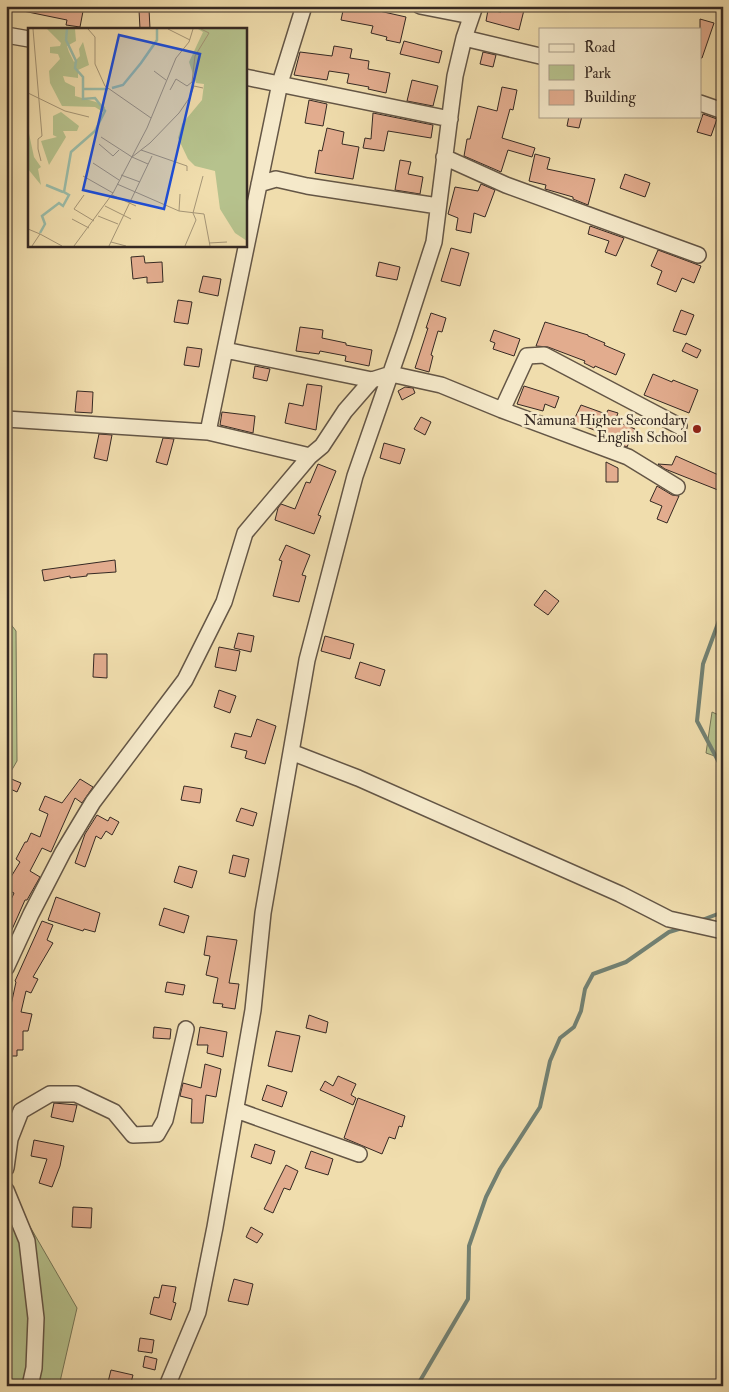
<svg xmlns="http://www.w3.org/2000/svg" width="729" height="1392" font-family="'IM FELL Double Pica',serif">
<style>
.green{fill:#b6c28d;stroke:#767658}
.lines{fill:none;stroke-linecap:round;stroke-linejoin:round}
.stream{stroke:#728173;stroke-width:4}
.building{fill:#e2ac8e;stroke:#352923}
.minor-casing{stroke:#645646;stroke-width:18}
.minor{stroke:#f5e9ca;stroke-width:15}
.poi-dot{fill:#8f2418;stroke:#f5e9ca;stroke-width:2}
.labels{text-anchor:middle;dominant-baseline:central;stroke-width:5;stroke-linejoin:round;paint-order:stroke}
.poi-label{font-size:15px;fill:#352923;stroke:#f5e9ca;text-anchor:end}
.inset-river{fill:none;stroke:#9abca9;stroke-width:2.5}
.inset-road{fill:none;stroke:#a59576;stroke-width:1}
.view{fill:#1d4ed8;fill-opacity:0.15;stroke:#1d4ed8;stroke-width:2.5}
.inset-edge{fill:none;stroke:#352923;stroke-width:2.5}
</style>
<rect width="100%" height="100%" fill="#f0ddad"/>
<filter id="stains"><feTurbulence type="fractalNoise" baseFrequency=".004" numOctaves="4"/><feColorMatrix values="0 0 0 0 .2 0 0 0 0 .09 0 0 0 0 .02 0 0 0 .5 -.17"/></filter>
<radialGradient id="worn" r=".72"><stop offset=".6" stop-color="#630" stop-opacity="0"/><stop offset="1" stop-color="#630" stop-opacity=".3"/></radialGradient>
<path class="green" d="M6 618 16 631 17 761 6 780Z
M712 712 723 717V759L706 753Z
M6 1185 77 1308 59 1386H6Z"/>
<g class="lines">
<path class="stream" d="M723 610 703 664 697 721 723 770
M702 920 723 912
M417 1386 468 1299 469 1246 486 1197 500 1169 540 1107 550 1061 560 1038 574 1027 581 1011 585 989 593 974 626 962 669 932 682 928"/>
</g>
<path class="building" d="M24 6H84L80 27 66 25 67 20 23 11Z
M344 6H357L406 17 400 43 386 40 387 37 371 33 373 26 341 20Z
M502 6H525L519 30 486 21 488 10 501 12Z
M149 9 150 29H140L139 10Z
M700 19 714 23 702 58H700Z
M404 41 442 51 439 63 400 54Z
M334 46 352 49 350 58 369 61 368 69 390 73 386 93 368 89 369 87 347 83 349 74 329 71 327 80 294 75 300 52 332 56Z
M483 52 496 55 493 67 480 64Z
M412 80 438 86 433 106 407 101Z
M502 87 517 90 513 110 510 109 502 138 535 148 532 157 508 150 501 172 464 156 467 139H470L478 106 497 111Z
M309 100 327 104 323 126 305 123Z
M373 113 433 125 431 138 388 131 384 151 363 148 365 138 371 139Z
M703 114 717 119 711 136 697 132Z
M569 116H582L579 128 567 126Z
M327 128 344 132 342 144 359 147 353 179 315 173 319 150 322 151Z
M535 154 550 158 547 169 595 179 588 205 573 199V197L545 189 546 185 529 181Z
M400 160 411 162 408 174 423 177 420 194 395 190Z
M625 174 650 183 645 197 620 188Z
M481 184 495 190 485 217 474 213 471 233 456 230 458 218 448 214 455 187 478 191Z
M590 226 624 238 616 256 605 252 609 241 588 234Z
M451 248 469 253 460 286 441 281Z
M658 250 701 266 694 283 682 278 676 292 657 284 662 271 651 266Z
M144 256 145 263 162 262 163 282 147 283V277L133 279 131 257Z
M379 262 400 267 397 280 376 276Z
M203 276 221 279 218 296 199 292Z
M178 300 192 302 188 324 174 322Z
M681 310 694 315 686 335 673 331Z
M431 313 446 318 442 332 438 331 431 355 433 356 429 372 415 368 428 328H426Z
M545 322 588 335V336L605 343 604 345 625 354 616 375 595 366 594 368 584 363 585 361 548 347 536 346Z
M300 327 323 330 322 338 346 343V345L372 350 369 366 345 361 346 356 320 351 319 354 296 351Z
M494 330 520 339 514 356 493 349 495 343 490 341Z
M686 343 701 350 697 358 682 351Z
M187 347 202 349 199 367 184 365Z
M255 366 270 369 267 381 253 378Z
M653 374 672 382 673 380 698 390 689 413 644 395Z
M307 384 322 386 316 430 285 423 289 403 303 406Z
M524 386 559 397 555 408 545 404 543 411 517 404Z
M405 387 413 388 415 393 402 400 398 391Z
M77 391 93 392 92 413 75 412Z
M581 405 606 414 608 410 618 413 615 421 635 429 627 447 612 441 613 437 573 422Z
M222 412 255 416 253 433 220 425Z
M421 417 431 422 425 435 414 429Z
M99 434 112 435 107 461 94 458Z
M163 438 174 439 167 465 156 462Z
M384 443 405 449 400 464 380 458Z
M676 456 723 477V492L665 469 658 464 672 465Z
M606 462 618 468V482H606Z
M318 464 336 471 318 515 321 516 314 534 275 520 278 508 281 504 295 509 306 482 310 483Z
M657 486 672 495 679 496 667 523 657 519 662 506 650 501Z
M286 545 310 555 302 575 306 576 299 602 273 596 282 561 279 560Z
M115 560 116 572 87 574V576L70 578V576L44 581 42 570Z
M545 590 559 601 548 615 534 605Z
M238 633 254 636 251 652 234 648Z
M325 636 354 644 350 659 321 651Z
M219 647 240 651 236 671 215 667Z
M94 654H107V678L93 677Z
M360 662 385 670 380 686 355 678Z
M219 690 236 696 230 713 214 707Z
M257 719 276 726 265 764 245 758 247 751 231 747 235 733 251 737Z
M9 778 21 783 17 792 6 787Z
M80 779 93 787 82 803 75 798 51 852 42 848 30 871 40 877 27 900H25L6 943V911L14 893 6 889V885L20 862 16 859 25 842H27L31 833 40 837 48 814 39 810 45 796 62 803Z
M184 786 202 789 200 803 181 800Z
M241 808 257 813 253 826 236 821Z
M97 815 108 821 110 817 119 822 112 835 106 831 101 839 96 836 85 867 75 863 85 834Z
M233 855 249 859 245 877 229 873Z
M179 866 197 871 192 888 174 882Z
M56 897 100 913 95 932 84 929 83 931 48 920Z
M164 908 189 916 184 933 159 925Z
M42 921 53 925 47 940 53 943 33 977 38 979 31 993 26 991 21 1012 32 1014 28 1031H23V1050H17V1056H6L8 1005H11L16 982 15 981Z
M207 936 237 940 229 983 239 984 235 1009 222 1007 223 1004 213 1003 218 978 206 975 210 956 204 955Z
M167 982 185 985 183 995 165 992Z
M309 1015 328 1022 326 1033 306 1028Z
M154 1027 171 1029 170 1039 153 1038Z
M200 1027 227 1032 223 1057 207 1053 208 1045H197Z
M276 1031 300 1036 292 1072 268 1066Z
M205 1064 221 1069 216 1097 206 1095 203 1123H191L192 1099 180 1096 183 1083 201 1088Z
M338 1076 356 1084 351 1095 356 1098 353 1105 320 1090 325 1081 333 1086Z
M267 1085 287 1092 282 1107 262 1100Z
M358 1098 405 1116 402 1127 399 1126 395 1139 389 1137 382 1154 344 1138Z
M54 1103 77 1105 73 1122 51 1117Z
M34 1140 64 1146 60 1166 52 1187 39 1183 47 1159 31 1156Z
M255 1144 275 1151 271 1164 251 1157Z
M311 1151 333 1159 328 1175 305 1168Z
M286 1165 298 1171 290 1190 284 1188 273 1213 264 1209Z
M73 1207 92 1208 91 1228 72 1227Z
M251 1227 263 1234 257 1243 246 1237Z
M234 1279 253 1284 248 1305 228 1301Z
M162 1285 176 1287 173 1302 176 1303 171 1320 150 1314 154 1297 159 1298Z
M140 1338 154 1340 152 1353 138 1351Z
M145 1356 157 1359 155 1370 143 1367Z
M111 1370 133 1375 130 1386H107Z"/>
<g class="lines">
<defs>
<path id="minor" d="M420 6 471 16
M6 35 29 39
M464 38 540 56
M245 77 450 119
M700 103 723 111
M444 157 506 185 698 255
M259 184 276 179 307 186 438 206
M225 350 372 380
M502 410 527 356 544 355 679 426
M6 419 208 432 310 456
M208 432 280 83 304 6
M291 752 358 778 620 894 669 919 723 931
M6 968 31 914 63 852 93 802 185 680 224 602 245 533 310 456 322 446 345 411 372 380 391 374 441 385 502 410 628 457 677 487
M236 1110 359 1154
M6 1168 10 1139 21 1111 50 1094H76L114 1112 133 1135 157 1134 165 1120 186 1029
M6 1190 27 1241 36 1318 34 1368 30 1386
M167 1386 198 1312 215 1227 253 1010 263 913 307 660 355 476 404 335 434 242 455 76 464 38 475 6"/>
</defs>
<use href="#minor" class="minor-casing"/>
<use href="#minor" class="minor"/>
</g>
<circle class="poi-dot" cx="697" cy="429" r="5"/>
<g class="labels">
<g class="poi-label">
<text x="687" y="420">Namuna Higher Secondary<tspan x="687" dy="17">English School</tspan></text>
</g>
</g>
<g transform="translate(28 28)">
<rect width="219" height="219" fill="#f0ddad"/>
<path d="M19 1H47L48 13 39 18 41 24 46 34 52 28 51 21 55 14 61 37 50 42V50L35 48 37 54 47 59V68L68 74 77 79 75 84 67 79 34 78 22 55 21 43 32 31 30 26 22 25V19L32 18 33 15ZM170 1H219V213L207 205 192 181 187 143 167 138 160 131 150 110 154 96 174 72 176 56 168 55 161 34 175 4ZM33 84 51 98 49 103H35L38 109 21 137 13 113 29 109 25 107V88ZM0 101 6 129 13 139 10 141 13 157 0 141Z" fill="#b6c28d"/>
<path class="inset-river" d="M84 60 95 57 113 35 129 12V1M54 61H80M18 157 35 164M12 205 17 196 14 188 31 175 35 178 41 167 36 164 43 124 67 103 77 83 67 70 55 71V49L47 40 48 33 38 12 39 1"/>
<path class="inset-road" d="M5 1 14 108 10 111V121L13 133M60 1 67 9V36L77 58 123 90M140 1 162 12M126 43 138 52M142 62 148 51 159 58 164 54 167 28 181 5 173 1M0 65 37 83 61 89M73 109 104 129 122 115 151 85 162 69 166 58 175 60M71 116 85 128 91 122M113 122 159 138V143M104 129 120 136M65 135 91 152M93 147 112 154M55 148 85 165M89 156 151 183 176 186 182 218M56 167 46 181 66 193M84 167 108 178M77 178 103 191M151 183 152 166M70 188 90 196M44 191 61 200M0 201 12 206 4 218M12 206 34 218M83 214 98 218M181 215 199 214M46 218 85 165 119 100 148 30 161 14 165 1M81 218 124 128M157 218 168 192 165 185 175 148"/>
<path class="view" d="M91 7 172 26 136 181 55 162Z"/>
<rect width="219" height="219" class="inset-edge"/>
</g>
<rect width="729" height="1392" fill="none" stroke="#f0ddad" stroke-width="25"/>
<rect x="8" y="8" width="714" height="1377" fill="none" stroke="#352923" stroke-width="2.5"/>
<rect x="12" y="12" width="704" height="1367" fill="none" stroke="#352923"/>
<rect x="539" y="28" width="162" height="90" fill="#f5e9ca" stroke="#a89c87"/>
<rect x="549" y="44" width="25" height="8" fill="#f5e9ca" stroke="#a89c87"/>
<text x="584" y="52" font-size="15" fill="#352923">Road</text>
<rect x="549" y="65" width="25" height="15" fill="#b6c28d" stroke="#a89c87"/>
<text x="584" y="78" font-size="15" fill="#352923">Park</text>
<rect x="549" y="90" width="25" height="15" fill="#e2ac8e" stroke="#a89c87"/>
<text x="584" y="102" font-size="15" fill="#352923">Building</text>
<rect width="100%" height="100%" filter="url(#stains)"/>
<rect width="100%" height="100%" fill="url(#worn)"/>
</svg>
